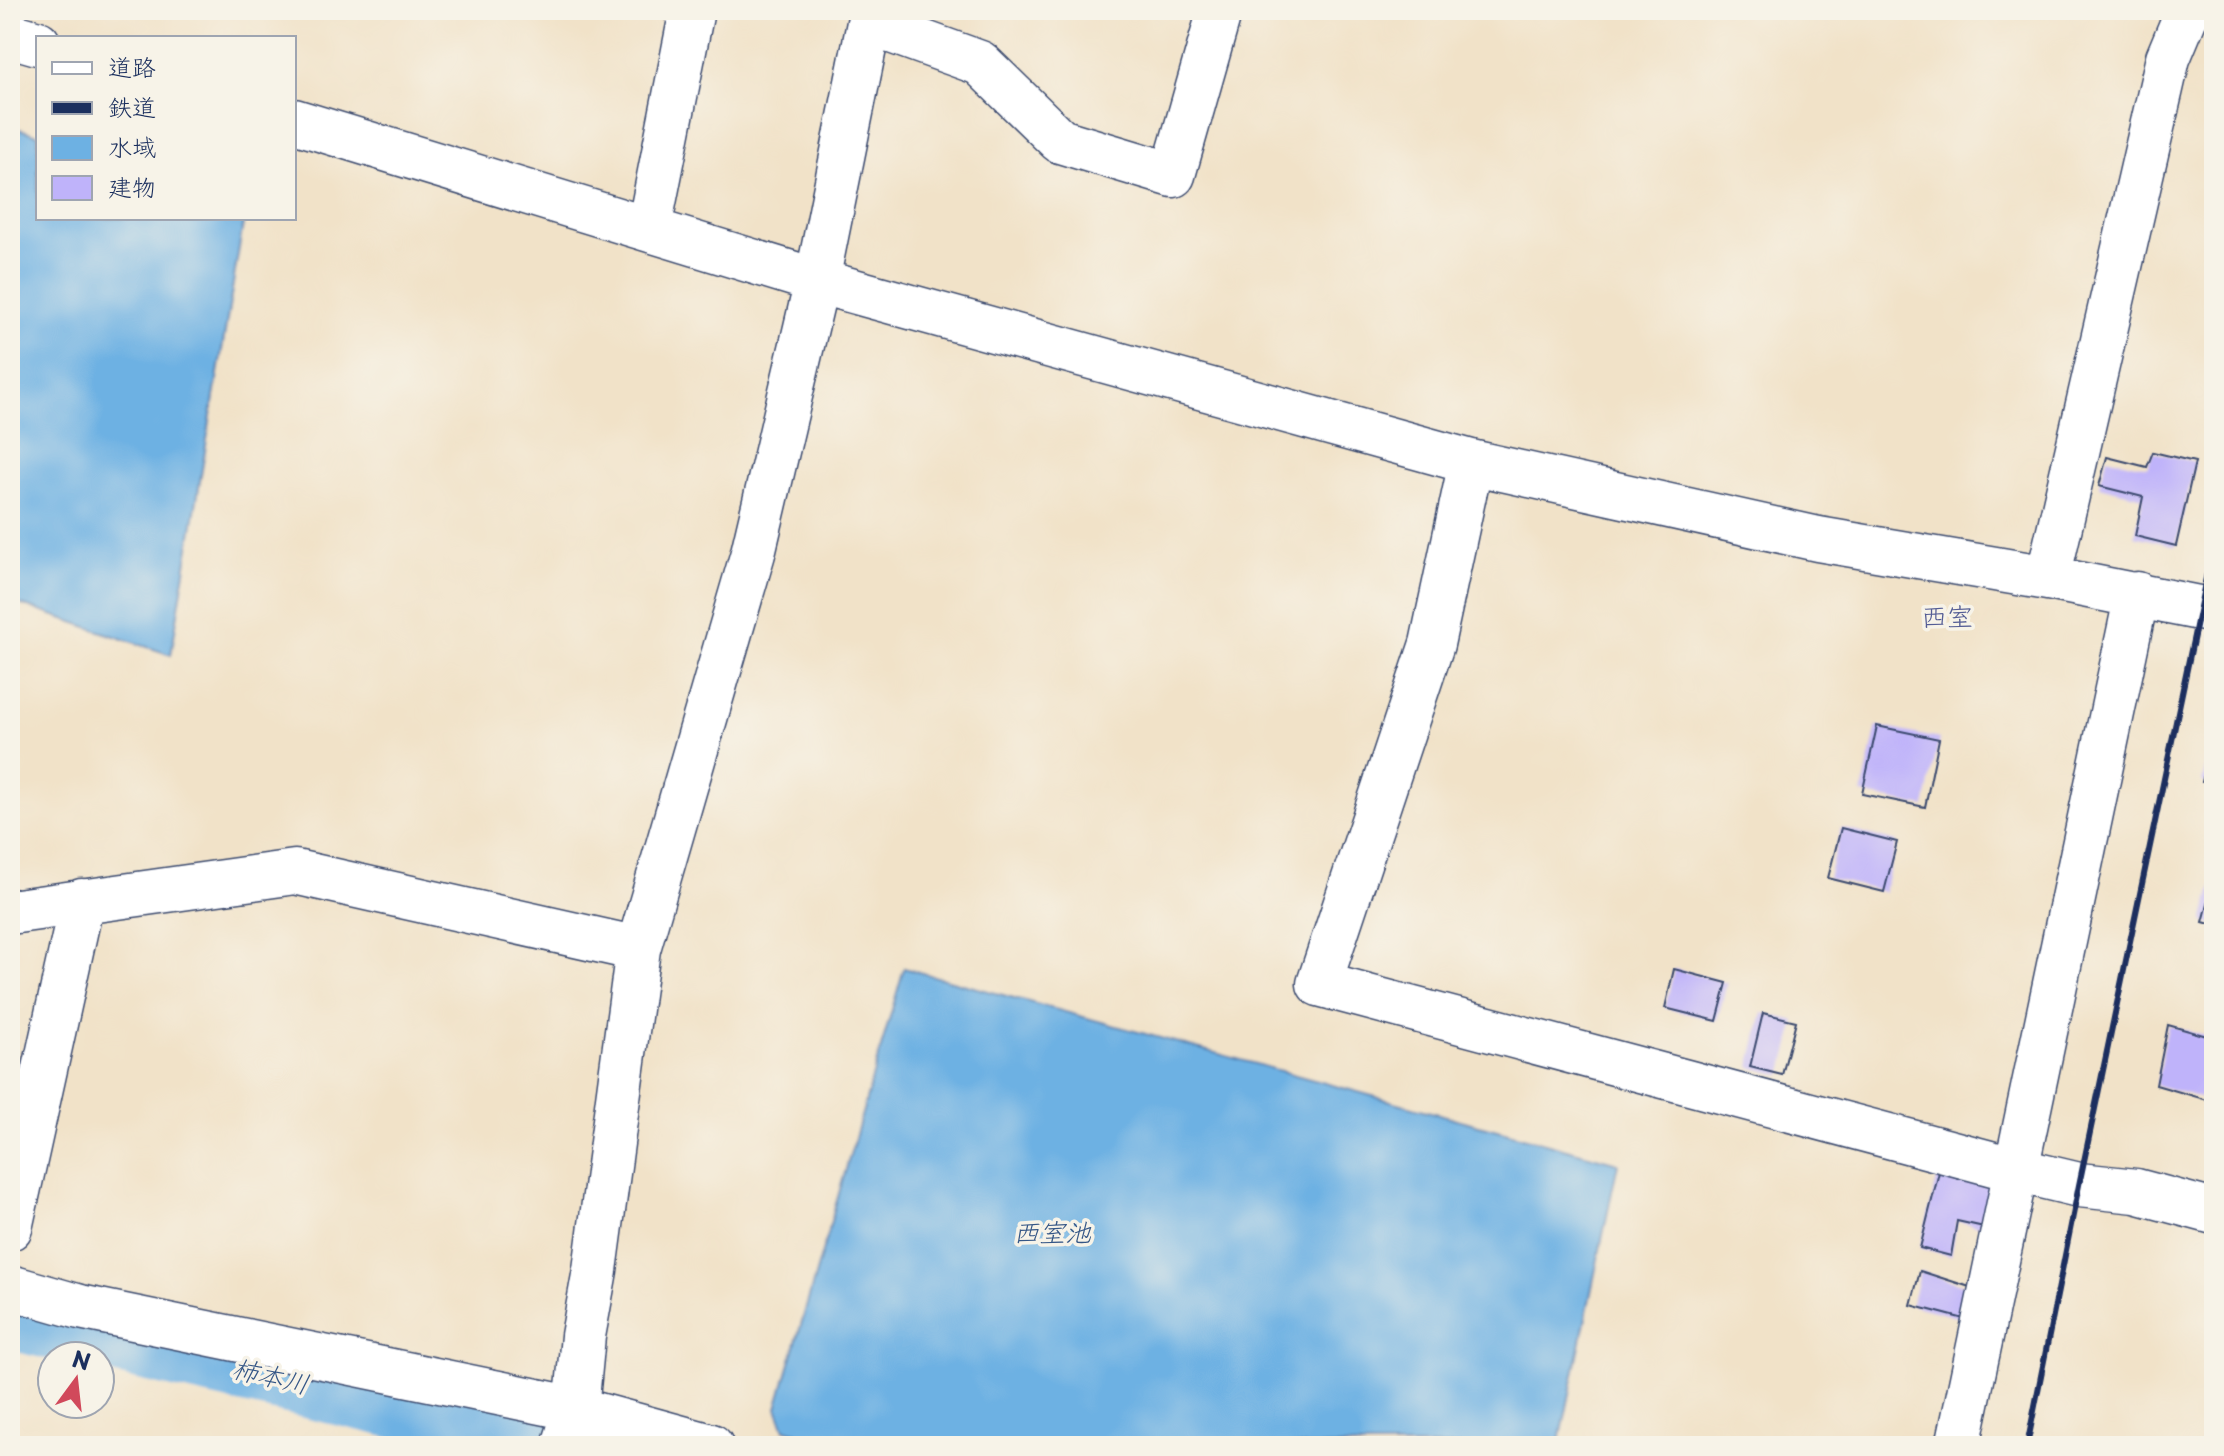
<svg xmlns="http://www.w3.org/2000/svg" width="2224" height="1456" font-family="'Playpen Sans','Klee One',sans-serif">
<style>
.water{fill:#6db1e3;stroke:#4470a0;stroke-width:2}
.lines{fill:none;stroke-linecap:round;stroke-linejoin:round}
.river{stroke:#6db1e3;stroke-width:70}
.building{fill:#bfb3fa}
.minor-casing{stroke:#3b4a6e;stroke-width:47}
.minor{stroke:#fff;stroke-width:44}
.rail{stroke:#1b2f5e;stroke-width:6}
.labels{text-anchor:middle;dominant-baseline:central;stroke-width:7;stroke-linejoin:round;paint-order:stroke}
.neighbourhood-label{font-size:26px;fill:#545d95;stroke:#f7f3e8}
.water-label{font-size:26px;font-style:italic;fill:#345686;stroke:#f7f3e8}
</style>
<rect width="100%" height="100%" fill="#f7f3e8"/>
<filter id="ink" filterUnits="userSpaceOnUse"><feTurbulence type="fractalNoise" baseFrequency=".0125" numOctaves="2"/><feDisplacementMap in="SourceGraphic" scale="16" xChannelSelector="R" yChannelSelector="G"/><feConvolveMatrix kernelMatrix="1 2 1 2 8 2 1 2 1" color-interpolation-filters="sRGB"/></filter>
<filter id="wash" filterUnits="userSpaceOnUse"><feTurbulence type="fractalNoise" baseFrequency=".006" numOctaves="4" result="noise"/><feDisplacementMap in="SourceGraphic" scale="32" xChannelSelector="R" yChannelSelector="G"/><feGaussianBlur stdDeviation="1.8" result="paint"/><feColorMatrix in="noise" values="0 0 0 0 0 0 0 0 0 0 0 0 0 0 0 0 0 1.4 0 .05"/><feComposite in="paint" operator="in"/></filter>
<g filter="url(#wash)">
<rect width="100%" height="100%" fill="#f1e2c8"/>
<path class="water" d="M10 126 38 135V218H244L171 655 10 601Z
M904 968 1618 1163 1559 1446H853L827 1442 785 1429 777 1408Z"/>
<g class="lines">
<path class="river" d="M10 1315 473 1421 530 1440"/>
</g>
<g id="blocks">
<path class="building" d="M2153 452 2195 462 2176 546 2135 536 2143 497 2099 486 2107 457 2147 467Z
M1877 726 1939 739 1925 807 1862 794Z
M2213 740H2214V785L2202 782Z
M1841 828 1897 842 1884 892 1828 878Z
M2213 885H2214V925L2203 922Z
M1674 969 1727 983 1717 1021 1665 1008Z
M1763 1013 1796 1021 1782 1075 1750 1067Z
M2168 1025 2214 1038V1102L2156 1085Z
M1941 1164 1996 1178 1984 1227 1957 1221 1951 1256 1920 1248Z
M1920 1271 1976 1289 1968 1320 1911 1305Z"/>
</g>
</g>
<g filter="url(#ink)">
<use href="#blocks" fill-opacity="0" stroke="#3b4a6e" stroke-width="2"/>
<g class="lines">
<defs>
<path id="minor" d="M869 23 980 63 1060 141 1173 175 1220 10
M10 35 38 43
M294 121 817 281 1471 462 1818 539 2048 578 2214 611
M649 228 692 10
M1471 462 1432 644 1319 984 2016 1170 2079 1185 2136 1191 2214 1212
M2048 578 2168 58 2188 10
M10 912 295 872 638 949
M10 1228 82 901
M10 1287 80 1307 576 1409 711 1446
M564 1446 576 1409 583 1336 595 1270 638 949 753 553 817 281 869 23 873 10
M1958 1446 2137 594"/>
</defs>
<use href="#minor" class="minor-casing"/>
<use href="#minor" class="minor"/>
<path class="rail" d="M2027 1446 2079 1185 2214 540"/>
</g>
</g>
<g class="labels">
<g class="neighbourhood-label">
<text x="1947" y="615">西室</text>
</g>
<g class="water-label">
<text x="1052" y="1231">西室池</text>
<text transform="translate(271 1375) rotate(13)">柿本川</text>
</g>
</g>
<rect width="2224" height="1456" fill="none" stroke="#f7f3e8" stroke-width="40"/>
<rect x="36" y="36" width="260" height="184" fill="#f7f3e8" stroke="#9fa5b1" stroke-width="2"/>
<rect x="52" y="62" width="40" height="12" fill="#ffffff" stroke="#9fa5b1" stroke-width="2"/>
<text x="108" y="76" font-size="24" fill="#1b2f5e">道路</text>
<rect x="52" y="102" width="40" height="12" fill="#1b2f5e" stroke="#9fa5b1" stroke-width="2"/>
<text x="108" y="116" font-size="24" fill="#1b2f5e">鉄道</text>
<rect x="52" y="136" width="40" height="24" fill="#6db1e3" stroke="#9fa5b1" stroke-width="2"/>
<text x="108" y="156" font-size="24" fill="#1b2f5e">水域</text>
<rect x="52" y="176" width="40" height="24" fill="#bfb3fa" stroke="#9fa5b1" stroke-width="2"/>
<text x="108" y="196" font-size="24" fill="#1b2f5e">建物</text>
<g transform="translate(76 1380) rotate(15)"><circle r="38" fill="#f7f3e8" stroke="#9fa5b1" stroke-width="2"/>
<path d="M0-6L14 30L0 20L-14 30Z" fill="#d1495b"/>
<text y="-12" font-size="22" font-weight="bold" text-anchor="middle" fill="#1b2f5e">N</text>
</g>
</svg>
